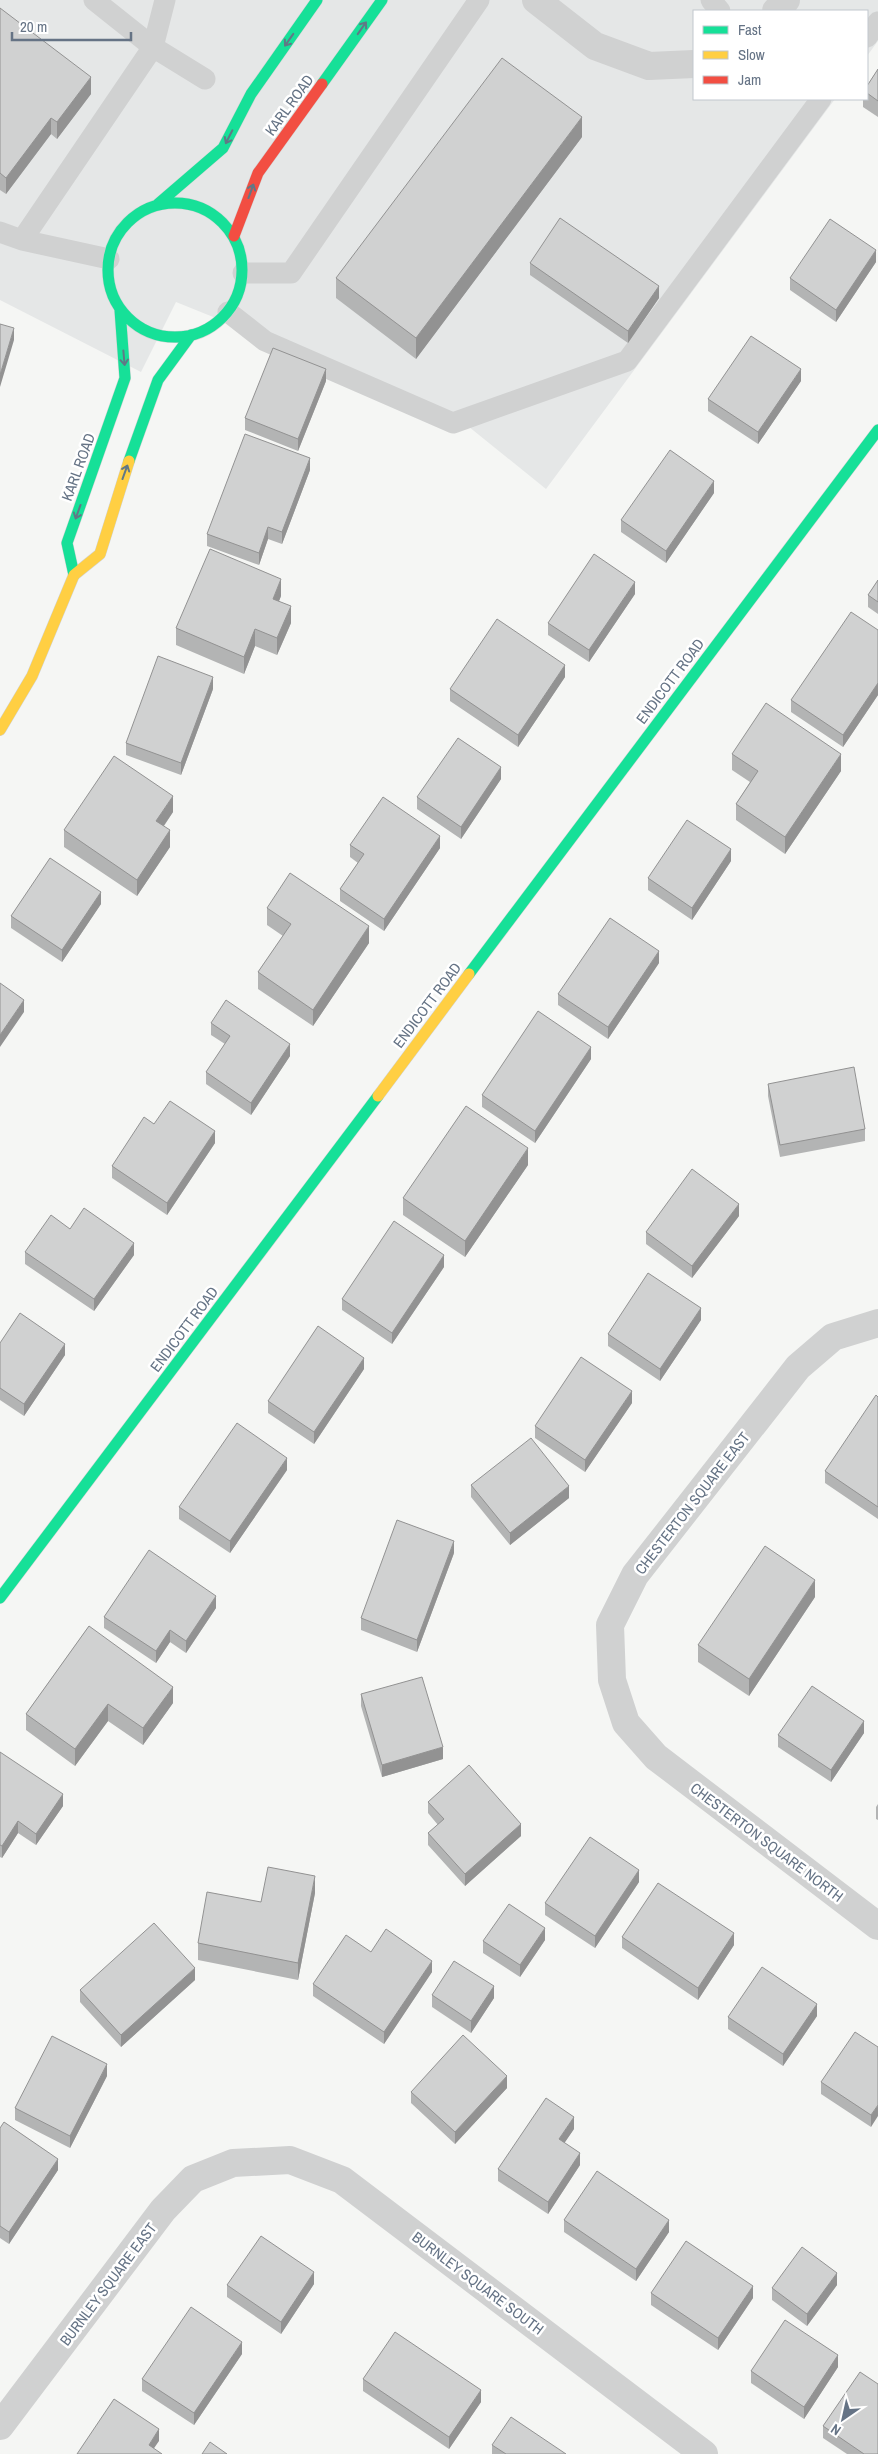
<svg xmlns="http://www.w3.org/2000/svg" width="878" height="2454" font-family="'Archivo Narrow',sans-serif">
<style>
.built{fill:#e5e7e7}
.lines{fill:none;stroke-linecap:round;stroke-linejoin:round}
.fast-casing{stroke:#d1d3d3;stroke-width:12}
.slow-casing{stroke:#d1d3d3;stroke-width:12}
.jam-casing{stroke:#d1d3d3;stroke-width:12}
.lane{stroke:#d0d1d1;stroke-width:21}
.street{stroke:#d0d1d1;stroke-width:28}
.fast{stroke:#16e098;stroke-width:11}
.slow{stroke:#ffcf43;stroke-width:11}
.jam{stroke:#f24e42;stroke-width:11}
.wall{fill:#b3b4b4}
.shaded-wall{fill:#929292}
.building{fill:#d0d1d1;stroke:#929292}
.oneway{stroke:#617886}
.labels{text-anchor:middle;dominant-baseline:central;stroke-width:5;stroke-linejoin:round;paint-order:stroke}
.street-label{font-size:15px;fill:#657385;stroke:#fff}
</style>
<rect width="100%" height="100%" fill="#f5f6f4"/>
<path class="built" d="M0 0H878V41L867 56V11H694V99H835L546 489 453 414 176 302 141 372 0 300Z"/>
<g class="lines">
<defs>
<path id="fast" d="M322 84 382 0
M108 270a67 67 0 1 1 134 0a67 67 0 1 1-134 0Z
M158 204 223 148 251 94 317 0
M129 461 158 380 191 335
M74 575 67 543 125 378 120 310
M469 974 878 430
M0 1598 378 1096"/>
<path id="slow" d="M0 730 32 676 74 575 100 554 129 461
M378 1096 469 974"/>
<path id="jam" d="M234 236 258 173 322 84"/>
</defs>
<use href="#fast" class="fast-casing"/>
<use href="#slow" class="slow-casing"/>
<use href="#jam" class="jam-casing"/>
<path class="lane" d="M94 0 153 47 205 79
M711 0 720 11
M867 37 878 22
M0 232 22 240 109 259
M22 240 153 47 165 0
M243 273H291L479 0
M228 312 265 341 453 423 627 361 821 99"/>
<path class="street" d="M536 0 595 46 649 66 694 64
M776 11 786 0
M878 1323 833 1337 798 1367 635 1575 610 1625 612 1680 626 1723 656 1757 878 1926
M0 2426 163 2210 193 2179 233 2163 290 2160 342 2180 704 2454"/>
<use href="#fast" class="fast"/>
<use href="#slow" class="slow"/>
<use href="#jam" class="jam"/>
</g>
<path class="wall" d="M0 8 91 94 57 139 51 134 6 194 0 190Z
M878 69V117L863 107V99H867V86Z
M582 137 416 359 336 298V278Z
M876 262 836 322 790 290V278Z
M530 263 659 298 628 343 530 275Z
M326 381 298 451 245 430V418Z
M801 381 758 444 708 411V399Z
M310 470 282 544 268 539 259 565 207 546V534Z
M714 493 666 563 621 532V520Z
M878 580V614L868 607V595Z
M635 594 589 662 548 635V623Z
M281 596 279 601 291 623 277 655 255 646 244 674 176 645V628Z
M878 630V695L843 747 791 712V700Z
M565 677 518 747 450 701V689Z
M213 689 181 775 126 755V743Z
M732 754 841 771 785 854 736 820V804L750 782 732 770Z
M501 779 461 839 417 809V797Z
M173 812 164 826 170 847 137 896 64 847V830Z
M350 845 440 848 384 931 340 901V889L358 863 350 857Z
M731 861 692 920 648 890V878Z
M101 904 62 962 11 928V916Z
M267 908 369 943 313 1026 258 989V972L283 936 267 925Z
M659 963 608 1039 558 1005V994Z
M211 1023 290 1056 251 1115 206 1084V1072L225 1044 211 1035Z
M591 1059 535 1143 482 1107V1095Z
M768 1084 865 1129V1141L780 1157 768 1096Z
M154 1124 215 1143 167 1215 112 1178V1166Z
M528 1165 465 1257 403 1215V1198Z
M739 1216 692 1278 646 1244V1232Z
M25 1252 134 1255 94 1311 25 1264Z
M444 1267 392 1344 342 1310V1299Z
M701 1320 660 1381 608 1346V1334Z
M0 1343 65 1355 24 1416 0 1400Z
M364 1369 314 1444 268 1413V1401Z
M878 1397V1519L825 1483V1471Z
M632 1403 585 1472 535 1438V1426Z
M287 1470 230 1553 179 1519V1507Z
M471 1485 569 1498 510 1545 471 1497Z
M454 1553 417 1652 361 1630V1618Z
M815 1597 749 1696 698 1662V1645Z
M216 1608 186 1653 170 1642 156 1663 104 1628V1617Z
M89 1626 173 1703 143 1745 108 1721 75 1766 26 1730V1714Z
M361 1694 443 1759 382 1777 361 1706Z
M864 1733 831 1782 778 1747V1735Z
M0 1752 63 1806 36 1845 18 1833 2 1858 0 1857Z
M428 1802 521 1836 465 1886 428 1845V1833L438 1825 428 1813Z
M878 1804V1820L876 1819V1807Z
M639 1882 595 1948 545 1915V1903Z
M315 1893 298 1980 198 1960V1943L261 1902Z
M622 1937 734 1945 698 2000 622 1948Z
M545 1940 520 1977 483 1953V1941Z
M371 1952 432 1972 384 2044 313 1996V1984Z
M195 1980 121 2047 80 2002V1990Z
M432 1995 494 1998 471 2033 432 2007Z
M817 2016 783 2066 728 2029V2017Z
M878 2047 871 2127 821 2094V2082Z
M107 2076 70 2148 15 2120V2108Z
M507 2088 455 2144 411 2103V2092Z
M0 2128 58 2170 9 2244 0 2238Z
M574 2129 564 2143 580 2165 548 2214 498 2181V2169Z
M564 2220 669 2232 636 2281 564 2232Z
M314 2284 281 2334 227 2297V2285Z
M837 2285 807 2326 772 2300V2288Z
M651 2293 753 2298 718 2350 651 2305Z
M242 2354 194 2425 142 2391V2379Z
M838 2367 804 2419 751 2383V2371Z
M363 2379 481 2402 449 2449 363 2391Z
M823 2426 878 2454H847L823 2438Z
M492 2445 566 2454H492Z"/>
<path class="shaded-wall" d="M91 77V94L57 139V122Z
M582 117V137L416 359V338Z
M51 118V134L6 194V178Z
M876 250V262L836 322V310Z
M659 286V298L628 343V331Z
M14 328V340L0 387V375Z
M326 369V381L298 451V439Z
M801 369V381L758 444V432Z
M310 458V470L282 544V532Z
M714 481V493L666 563V551Z
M268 527V539L259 565V553Z
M281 579V596L273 616V599Z
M635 582V594L589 662V650Z
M291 606V623L277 655V638Z
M255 629V646L244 674V657Z
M565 665V677L518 747V735Z
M213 677V689L181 775V763Z
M878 683V695L843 747V735Z
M841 754V771L785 854V837Z
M501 767V779L461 839V827Z
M173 796V812L156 837V821Z
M170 830V847L137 896V880Z
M440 836V848L384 931V919Z
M731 849V861L692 920V908Z
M101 892V904L62 962V950Z
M369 926V943L313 1026V1010Z
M659 951V963L608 1039V1027Z
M24 1000V1012L0 1047V1035Z
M290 1044V1056L251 1115V1103Z
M591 1047V1059L535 1143V1131Z
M215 1131V1143L167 1215V1203Z
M528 1148V1165L465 1257V1241Z
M739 1204V1216L692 1278V1266Z
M134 1243V1255L94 1311V1299Z
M444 1255V1267L392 1344V1333Z
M701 1308V1320L660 1381V1369Z
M65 1344V1355L24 1416V1404Z
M364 1358V1369L314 1444V1432Z
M632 1391V1403L585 1472V1460Z
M287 1458V1470L230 1553V1541Z
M569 1486V1498L510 1545V1533Z
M454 1541V1553L417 1652V1640Z
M815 1580V1597L749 1696V1679Z
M216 1596V1608L186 1653V1641Z
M170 1630V1642L156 1663V1651Z
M173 1687V1703L143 1745V1728Z
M108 1704V1721L75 1766V1749Z
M864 1721V1733L831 1782V1770Z
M443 1747V1759L382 1777V1765Z
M63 1794V1806L36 1845V1834Z
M18 1821V1833L2 1858V1846Z
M521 1824V1836L465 1886V1874Z
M639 1870V1882L595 1948V1936Z
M315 1876V1893L298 1980V1963Z
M545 1928V1940L520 1977V1965Z
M734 1933V1945L698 2000V1988Z
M432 1961V1972L384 2044V2032Z
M195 1968V1980L121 2047V2035Z
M494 1986V1998L471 2033V2021Z
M817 2004V2016L783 2066V2054Z
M107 2064V2076L70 2148V2136Z
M507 2076V2088L455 2144V2132Z
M878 2105V2116L871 2127V2115Z
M574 2117V2129L559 2151V2139Z
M580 2153V2165L548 2214V2202Z
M58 2159V2170L9 2244V2232Z
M669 2220V2232L636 2281V2269Z
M314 2272V2284L281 2334V2322Z
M837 2273V2285L807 2326V2314Z
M753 2286V2298L718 2350V2338Z
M242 2342V2354L194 2425V2413Z
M838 2355V2367L804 2419V2407Z
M481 2390V2402L449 2449V2437Z
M159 2429V2441L150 2454 149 2445Z"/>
<path class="building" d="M0 8 91 77 57 122 51 118 6 178 0 173Z
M502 58 582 117 416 338 336 278Z
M878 69V101L867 93V86Z
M560 218 659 286 628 331 530 263Z
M830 219 876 250 836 310 790 278Z
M0 324 14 328 0 375Z
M751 336 801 369 758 432 708 399Z
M273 348 326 369 298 439 245 418Z
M245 434 310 458 282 532 268 527 259 553 207 534Z
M670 450 714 481 666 551 621 520Z
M210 549 281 579 273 599 291 606 277 638 255 629 244 657 176 628Z
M594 554 635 582 589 650 548 623Z
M878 580V602L868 595Z
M851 612 878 630V683L843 735 791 700Z
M497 619 565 665 518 735 450 689Z
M158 656 213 677 181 763 126 743Z
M766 703 841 754 785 837 736 804 758 771 732 754Z
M458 738 501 767 461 827 417 797Z
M114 756 173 796 156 821 170 830 137 880 64 830Z
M383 797 440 836 384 919 340 889 364 854 350 845Z
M687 820 731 849 692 908 648 878Z
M50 858 101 892 62 950 11 916Z
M290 873 369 926 313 1010 258 972 291 924 267 908Z
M610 918 659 951 608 1027 558 994Z
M0 983 24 1000 0 1035Z
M226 1000 290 1044 251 1103 206 1072 230 1036 211 1023Z
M538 1011 591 1047 535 1131 482 1095Z
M854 1067 865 1129 780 1145 768 1084Z
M170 1101 215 1131 167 1203 112 1166 144 1117 154 1124Z
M466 1106 528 1148 465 1241 403 1198Z
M692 1169 739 1204 692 1266 646 1232Z
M84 1208 134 1243 94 1299 25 1252 51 1215 70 1229Z
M394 1221 444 1255 392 1333 342 1299Z
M648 1273 701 1308 660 1369 608 1334Z
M20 1313 65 1344 24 1404 0 1388V1343Z
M318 1326 364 1358 314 1432 268 1401Z
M581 1357 632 1391 585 1460 535 1426Z
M876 1395 878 1397V1507L825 1471Z
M237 1423 287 1458 230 1541 179 1507Z
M531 1438 569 1486 510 1533 471 1485Z
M397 1520 454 1541 417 1640 361 1618Z
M765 1546 815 1580 749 1679 698 1645Z
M149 1550 216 1596 186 1641 170 1630 156 1651 104 1617Z
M89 1626 173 1687 143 1728 108 1704 75 1749 26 1714Z
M422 1677 443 1747 382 1765 361 1694Z
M812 1686 864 1721 831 1770 778 1735Z
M0 1752 63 1794 36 1834 18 1821 2 1846 0 1845Z
M469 1765 521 1824 465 1874 428 1833 444 1819 428 1802Z
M590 1837 639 1870 595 1936 545 1903Z
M268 1867 315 1876 298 1963 198 1943 207 1892 261 1902Z
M658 1883 734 1933 698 1988 622 1937Z
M509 1904 545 1928 520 1965 483 1941Z
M154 1923 195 1968 121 2035 80 1990Z
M386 1929 432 1961 384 2032 313 1984 346 1935 371 1952Z
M454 1961 494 1986 471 2021 432 1995Z
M762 1967 817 2004 783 2054 728 2017Z
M855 2032 878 2047V2105L871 2115 821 2082Z
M463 2035 507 2076 455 2132 411 2092Z
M52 2036 107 2064 70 2136 15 2108Z
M546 2098 574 2117 559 2139 580 2153 548 2202 498 2169Z
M4 2122 58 2159 9 2232 0 2226V2128Z
M597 2171 669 2220 636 2269 564 2220Z
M261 2236 314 2272 281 2322 227 2285Z
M686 2241 753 2286 718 2338 651 2293Z
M802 2247 837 2273 807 2314 772 2288Z
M191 2307 242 2342 194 2413 142 2379Z
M785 2320 838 2355 804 2407 751 2371Z
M395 2332 481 2390 449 2437 363 2379Z
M860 2372 878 2384V2454H864L823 2426Z
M114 2399 159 2429 149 2445 162 2454H77Z
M511 2417 566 2454H506L492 2445Z
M210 2442 227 2454H202Z"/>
<defs><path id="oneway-shaft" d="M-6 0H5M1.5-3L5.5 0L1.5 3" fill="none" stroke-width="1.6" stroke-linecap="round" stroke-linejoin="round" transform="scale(1.25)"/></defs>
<g class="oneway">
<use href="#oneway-shaft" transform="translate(362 28) rotate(-55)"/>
<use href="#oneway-shaft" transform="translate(289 40) rotate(125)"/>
<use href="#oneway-shaft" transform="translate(229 137) rotate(117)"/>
<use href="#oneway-shaft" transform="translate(251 191) rotate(-70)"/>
<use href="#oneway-shaft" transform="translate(124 358) rotate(85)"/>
<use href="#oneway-shaft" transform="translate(125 472) rotate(-70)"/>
<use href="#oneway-shaft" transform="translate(78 512) rotate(110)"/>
</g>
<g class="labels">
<g class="street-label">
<text transform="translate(289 105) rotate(-54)">KARL ROAD</text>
<text transform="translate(78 467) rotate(-70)">KARL ROAD</text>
<text transform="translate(670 681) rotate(-53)">ENDICOTT ROAD</text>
<text transform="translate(427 1005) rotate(-53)">ENDICOTT ROAD</text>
<text transform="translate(184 1329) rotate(-53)">ENDICOTT ROAD</text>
<text transform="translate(692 1503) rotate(-52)">CHESTERTON SQUARE EAST</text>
<text transform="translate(767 1842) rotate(37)">CHESTERTON SQUARE NORTH</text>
<text transform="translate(478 2283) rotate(37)">BURNLEY SQUARE SOUTH</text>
<text transform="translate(108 2284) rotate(-53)">BURNLEY SQUARE EAST</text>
</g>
</g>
<rect x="693" y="10" width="175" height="90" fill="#ffffff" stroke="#c1c7ce"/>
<rect x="703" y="26" width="25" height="8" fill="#16e098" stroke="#c1c7ce"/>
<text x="738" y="35" font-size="15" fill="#657385">Fast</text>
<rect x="703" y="51" width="25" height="8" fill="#ffcf43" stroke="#c1c7ce"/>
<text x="738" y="60" font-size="15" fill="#657385">Slow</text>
<rect x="703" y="76" width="25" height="8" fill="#f24e42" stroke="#c1c7ce"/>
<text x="738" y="85" font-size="15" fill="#657385">Jam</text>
<g transform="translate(843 2419) rotate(214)" stroke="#ffffff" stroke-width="4" paint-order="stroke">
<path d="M0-4L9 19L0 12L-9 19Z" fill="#657385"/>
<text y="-8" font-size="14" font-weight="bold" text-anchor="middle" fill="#657385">N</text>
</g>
<path d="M12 32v8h119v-8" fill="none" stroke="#657385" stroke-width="2.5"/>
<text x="20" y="32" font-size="15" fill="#657385" stroke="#ffffff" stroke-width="4" paint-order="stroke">20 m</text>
</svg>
